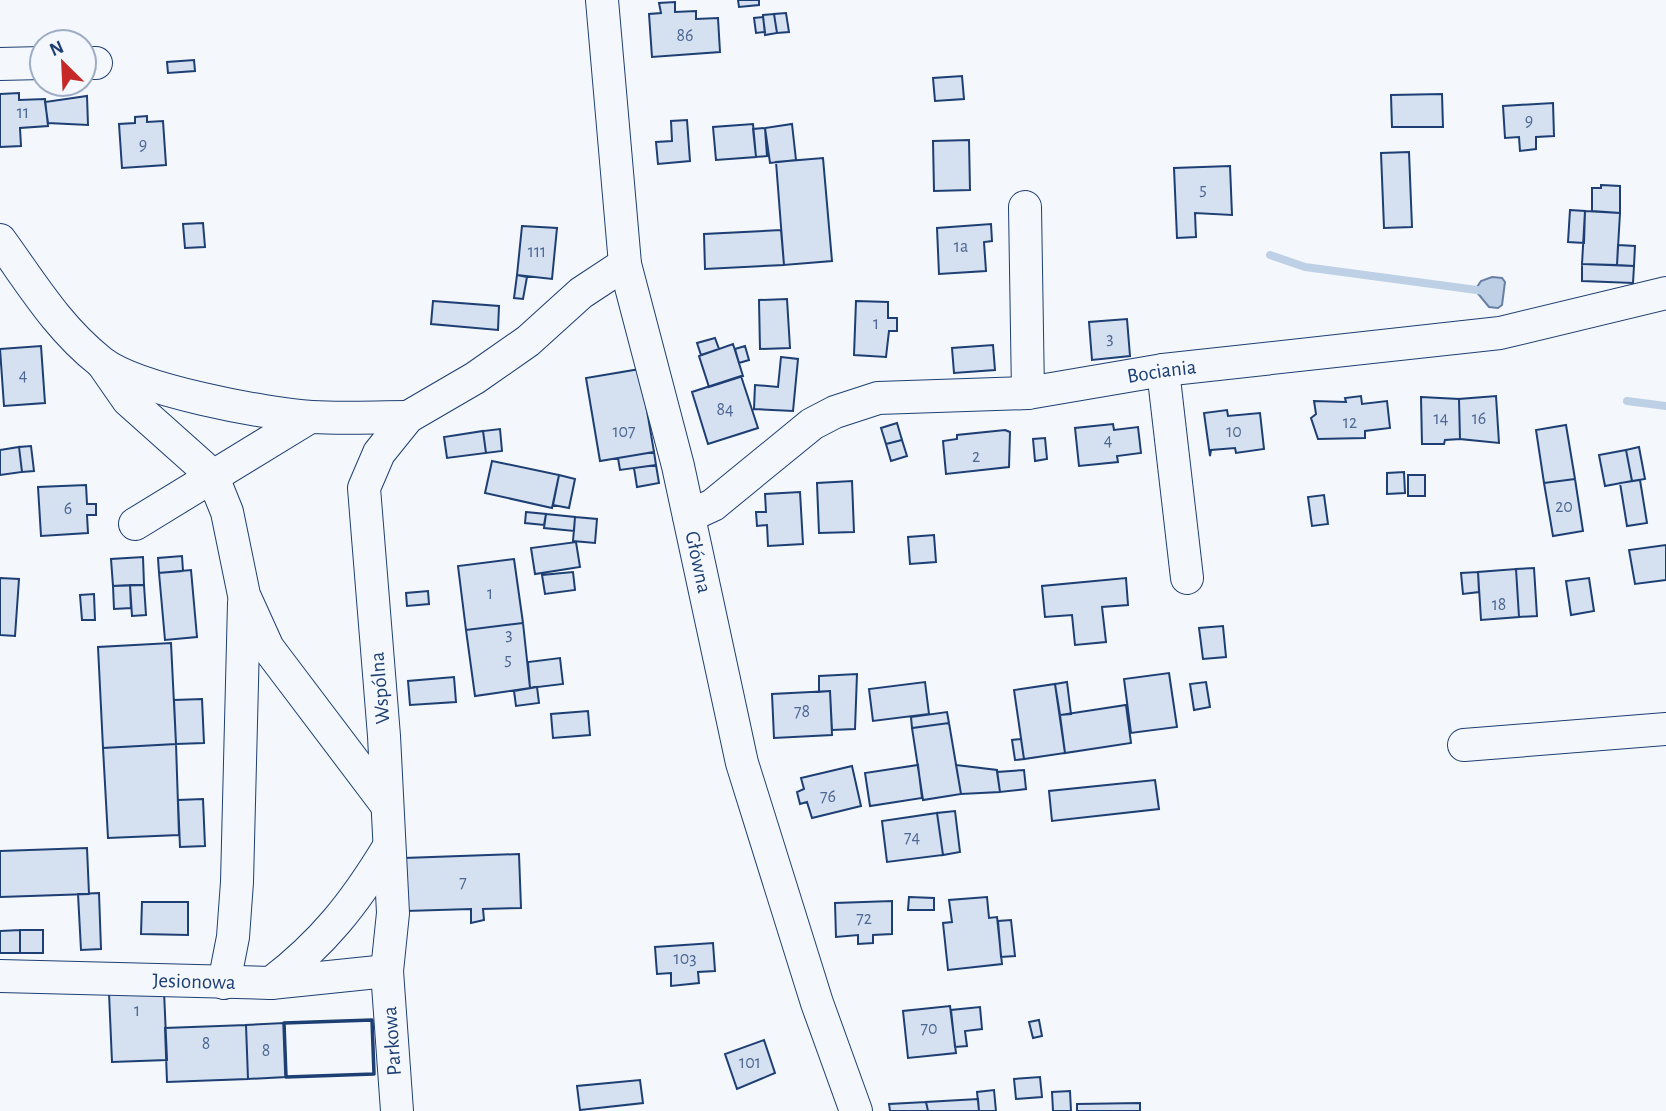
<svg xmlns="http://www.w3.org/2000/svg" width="1666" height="1111" font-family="'Alegreya Sans',sans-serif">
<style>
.water{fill:#bed0e5;stroke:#687fa3;stroke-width:2}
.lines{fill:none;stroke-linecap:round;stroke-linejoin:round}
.stream{stroke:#bed0e5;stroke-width:8}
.building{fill:#d5e0f0;stroke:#1d3f73;stroke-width:2}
.minor-casing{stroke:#1d3f73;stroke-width:34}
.minor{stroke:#f4f7fb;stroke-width:32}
.wall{stroke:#1d3f73;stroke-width:3.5}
.labels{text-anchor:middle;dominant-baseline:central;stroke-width:5;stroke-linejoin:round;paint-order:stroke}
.number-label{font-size:18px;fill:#4b6792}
.street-label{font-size:21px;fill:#1d3f73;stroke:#f4f7fb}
</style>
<rect width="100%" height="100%" fill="#f4f7fb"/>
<path class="water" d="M1492 277 1502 278 1505 282 1502 305 1498 308 1489 307 1475 290 1481 281Z"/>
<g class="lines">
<path class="stream" d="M1270 255 1305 267 1484 291
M1627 401 1666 406"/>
</g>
<path class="building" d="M738 0H759V5L739 7Z
M675 2V12L696 11V19L718 18 720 52 652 57 649 14 661 13 659 3Z
M786 13 789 32 777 33 774 14Z
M774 14 777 33 765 35 763 15Z
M763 17 765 32 756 33 754 18Z
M194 60 195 71 168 73 167 62Z
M962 76 964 99 935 101 933 78Z
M19 93V100L45 99 48 126 20 128 21 146 0 147V94Z
M1442 94 1443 127H1392L1391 95Z
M87 96 88 125 48 123 45 102Z
M1553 103 1554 136 1536 137V149L1520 151 1519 137 1505 138 1503 106Z
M147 116V122L163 121 166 165 122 168 119 124 135 123V117Z
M687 120 690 161 658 164 656 142 672 141 671 121Z
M753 124 756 157 716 160 713 127Z
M792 124 796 160 770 163 765 128Z
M765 128 767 156 756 157 753 129Z
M969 140 970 190 934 191 933 141Z
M1409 152 1412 227 1384 228 1381 153Z
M823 158 832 261 784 265 776 162Z
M1230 166 1232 215 1195 213 1196 237 1177 238 1174 168Z
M1601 185 1620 186V213L1592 211V188H1601Z
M1570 210 1585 211 1584 243 1568 242Z
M1585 211 1620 213 1617 265 1582 264Z
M203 223 205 247 185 248 183 224Z
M991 224 992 241 984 242 986 271 939 274 937 228Z
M522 226 557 228 552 279 517 275Z
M781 230 784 265 705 269 704 234Z
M1618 245 1635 246 1634 266 1617 265Z
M1582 264 1634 266 1633 283 1582 281Z
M517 275 527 277 523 299 514 298Z
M787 299 790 348 760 349 759 300Z
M433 301 499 306 498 330 431 324Z
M856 301 888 302V318H897V331H889L886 357 854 355Z
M1127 319 1130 356 1092 360 1089 322Z
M715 338 719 349 701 355 697 343Z
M733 344 743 376 709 387 699 356Z
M993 345 995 370 954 373 952 348Z
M41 346 45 403 4 406 0 349Z
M745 346 749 360 739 363 735 349Z
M781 357 798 359 793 411 754 409 755 385 778 387Z
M640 369 654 452 600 461 586 378Z
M741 376 758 428 708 444 692 392Z
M1361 396 1362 404 1387 401 1390 428 1365 431V438L1318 439 1311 418 1316 414 1314 401 1346 402 1345 398Z
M1496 396 1499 443 1460 439 1459 399Z
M1421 397 1459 399 1460 439 1445 440 1444 444H1422Z
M1227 410 1228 416 1260 413 1264 449 1236 453 1235 448 1211 450 1210 456 1204 413Z
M897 423 902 440 886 444 881 428Z
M1113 424 1114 430 1138 427 1141 453 1117 456 1118 462 1079 466 1075 428Z
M1566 425 1575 479 1544 483 1536 430Z
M500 429 502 451 486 453 483 431Z
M1005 430 1010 432 1009 467 946 474 943 441 957 439V435Z
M483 431 486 453 447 458 444 437Z
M1045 438 1047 459 1035 461 1033 439Z
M902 440 907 456 891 461 886 444Z
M31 446 34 471 22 472 19 447Z
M19 447 22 472 0 475V450Z
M1639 447 1645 479 1632 481 1626 450Z
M1626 450 1632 481 1605 486 1599 455Z
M654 452 656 465 620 470 618 458Z
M492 461 559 475 552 508 485 493Z
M656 465 659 483 637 487 634 468Z
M1404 472 1405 493 1387 494V473Z
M559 475 575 479 569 508 553 505Z
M1408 475H1425V496H1408Z
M1575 479 1583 531 1553 536 1544 483Z
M1640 480 1647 523 1627 526 1620 483Z
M852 481 854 532 819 533 817 483Z
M86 485 87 504H96V515H87L88 533 41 536 38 487Z
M800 492 803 544 768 546 767 525 757 526 756 512H766L765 494Z
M1324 495 1328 524 1312 526 1308 497Z
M526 512 546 514 544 525 525 523Z
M546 514 575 517 574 531 544 528Z
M575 517 597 519 595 543 573 541Z
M934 535 936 562 910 564 908 537Z
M576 542 580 567 535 574 531 548Z
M1666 545V580L1635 584 1629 550Z
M182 556 183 571 159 573 158 558Z
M143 557 144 585 113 586 111 559Z
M514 559 523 623 466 630 458 566Z
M1534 568 1537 616 1519 617 1516 569Z
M1516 569 1519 617 1481 620 1478 572Z
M191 570 197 637 165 640 159 573Z
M573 572 575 590 545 594 542 575Z
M1478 572 1479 592 1463 594 1461 573Z
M0 578 19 579 15 636 0 635Z
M1126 578 1128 605 1102 607 1106 642 1075 645 1072 615 1045 617 1042 586Z
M1589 578 1594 611 1571 615 1566 581Z
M130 585 131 608 114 609 113 586Z
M130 585H144L146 615 132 616Z
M428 591 429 604 407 606 406 593Z
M94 594 95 620H82L80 595Z
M523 623 530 688 475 696 466 630Z
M1223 626 1226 657 1203 659 1199 628Z
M171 643 176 744 103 748 98 647Z
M560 658 563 684 530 688 528 662Z
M1169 673 1177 727 1131 733 1124 679Z
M857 674 855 729 832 730 830 691 819 692V676Z
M454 677 456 702 410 705 408 681Z
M925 682 929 714 873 721 869 689Z
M1067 682 1071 714 1060 715 1055 684Z
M1206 682 1210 707 1194 710 1190 684Z
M1055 684 1065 753 1024 759 1014 690Z
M537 687 539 703 516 706 514 691Z
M830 691 832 735 774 738 772 694Z
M202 699 204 743 176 744 174 700Z
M1126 705 1131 743 1065 753 1060 715Z
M588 711 590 735 553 738 551 714Z
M947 712 949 723 912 728 911 717Z
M949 723 961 794 923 800 912 728Z
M1021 739 1024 759 1015 760 1012 740Z
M176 744 179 835 108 838 103 748Z
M918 765 922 798 870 806 865 773Z
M956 765 997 770 1000 792 961 794Z
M852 766 861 806 812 818 807 802 800 804 797 792 804 789 801 778Z
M1024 770 1026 789 1000 792 997 772Z
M1155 780 1159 809 1052 821 1049 791Z
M203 799 205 846 180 847 178 800Z
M955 811 960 852 943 855 937 813Z
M937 813 943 855 887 862 882 821Z
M87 848 89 894 0 897V851Z
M519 854 521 908 483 909 484 920 471 923V909L406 911 404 858Z
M99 893 101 949 81 950 78 894Z
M909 897 934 898V910H908Z
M987 897 989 918 997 917 1002 964 948 970 943 923 952 922 949 900Z
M892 901V934L873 935V943L858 944V935L836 937 835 903Z
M142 902H188V935L141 934Z
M1011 920 1015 956 1001 957 998 921Z
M20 930V953H0V931Z
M20 930H43V953H20Z
M713 943 715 971 698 972 699 983 671 986V973L657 974 655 947Z
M164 991 167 1060 112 1062 109 993Z
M950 1006 956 1053 908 1058 903 1011Z
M980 1007 982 1029 965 1031 967 1046 955 1047 951 1010Z
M1039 1020 1042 1036 1033 1038 1029 1022Z
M284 1023 286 1077 248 1079 246 1025Z
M246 1025 248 1079 167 1082 165 1028Z
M764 1040 775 1073 737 1089 725 1054Z
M1040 1077 1042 1097 1016 1099 1014 1079Z
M640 1080 643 1103 580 1110 577 1086Z
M994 1090 996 1111H979L977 1092Z
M1070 1091 1071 1111H1053L1052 1092Z
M978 1099 979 1111H928L926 1102Z
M926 1102 928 1111H890L889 1104Z
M1140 1103V1111H1077V1104Z"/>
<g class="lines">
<defs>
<g id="minor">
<path id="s1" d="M602 0 625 264 678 466 742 763 817 1003 856 1111"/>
<path d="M84 63H96"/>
<path d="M0 64 42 63"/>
<path d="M1025 207 1028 393"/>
<path d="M0 240C32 284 57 327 101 362 137 390 265 414 312 417 344 419 376 417 408 417"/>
<path d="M103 364 128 400 212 475 227 512 244 595 268 648 386 804"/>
<path d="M1163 370 1187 578"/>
<path id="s2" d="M689 516 713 505 812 424 835 412 878 398 1028 393 1163 370 1500 333 1666 293"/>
<path d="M135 524 310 417"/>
<path d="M1464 745 1666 729"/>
<path id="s3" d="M0 976 271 983 387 971"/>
<path d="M224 983 233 937 237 882 244 603"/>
<path d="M271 983C323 943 354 904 388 848"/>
<path d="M397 1111 387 971 393 913 384 736 364 488 379 453 408 417 475 378 528 341 581 293 625 264"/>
</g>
</defs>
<use href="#minor" class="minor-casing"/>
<use href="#minor" class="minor"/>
<path class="wall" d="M372 1020 374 1074 286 1077 284 1023Z"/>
</g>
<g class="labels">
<g class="number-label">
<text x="685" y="36">86</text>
<text x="23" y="113">11</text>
<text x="1529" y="121">9</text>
<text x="143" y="145">9</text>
<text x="1203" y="190">5</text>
<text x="961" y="247">1a</text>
<text x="537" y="252">111</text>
<text x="876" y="324">1</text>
<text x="1110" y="339">3</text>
<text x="23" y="376">4</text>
<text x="725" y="410">84</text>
<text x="1441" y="419">14</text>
<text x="1479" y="419">16</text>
<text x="1350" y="423">12</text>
<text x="624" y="432">107</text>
<text x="1234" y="432">10</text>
<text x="1108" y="441">4</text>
<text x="976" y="457">2</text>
<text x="1564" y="507">20</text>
<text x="68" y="509">6</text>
<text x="490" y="594">1</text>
<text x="1499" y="605">18</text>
<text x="509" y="635">3</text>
<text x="508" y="660">5</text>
<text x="802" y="712">78</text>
<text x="828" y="797">76</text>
<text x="912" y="838">74</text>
<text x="463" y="883">7</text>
<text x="864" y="919">72</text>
<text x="685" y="959">103</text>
<text x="137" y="1011">1</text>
<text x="929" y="1029">70</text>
<text x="206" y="1044">8</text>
<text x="266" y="1051">8</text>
<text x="750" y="1063">101</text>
</g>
<g class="street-label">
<text stroke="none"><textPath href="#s2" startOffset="511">Bociania</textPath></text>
<text stroke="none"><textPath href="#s1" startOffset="572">Główna</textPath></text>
<text transform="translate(380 688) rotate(-95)">Wspólna</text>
<text stroke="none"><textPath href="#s3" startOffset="194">Jesionowa</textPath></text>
<text transform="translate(392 1041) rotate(-94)">Parkowa</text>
</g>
</g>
<g transform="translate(63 63) rotate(336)"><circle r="33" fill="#f4f7fb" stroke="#9eadc5" stroke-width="2"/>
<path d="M0-5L12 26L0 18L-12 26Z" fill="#c62828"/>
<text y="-10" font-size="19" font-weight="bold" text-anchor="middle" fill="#1d3f73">N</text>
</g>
</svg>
